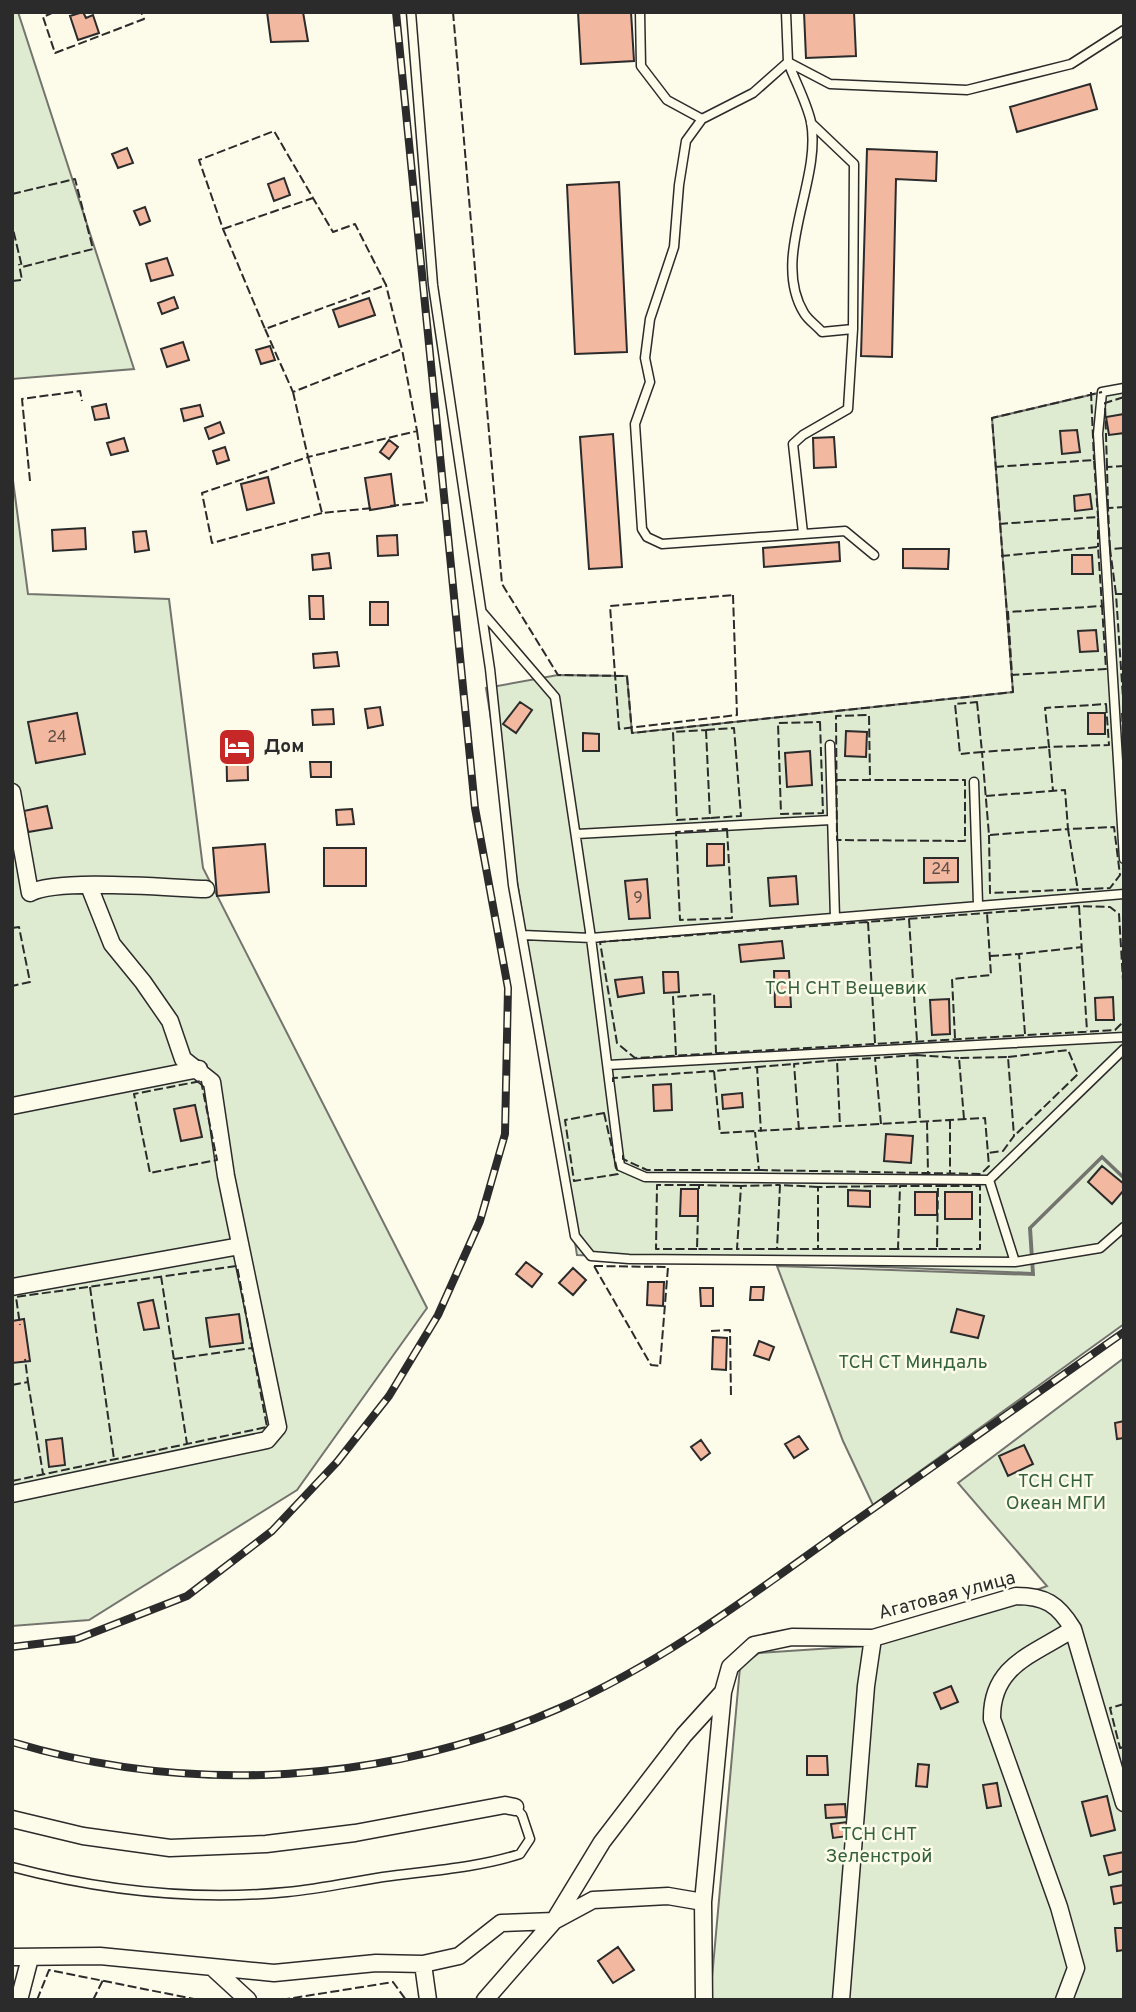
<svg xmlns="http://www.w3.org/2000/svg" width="1136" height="2012" font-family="Overpass,sans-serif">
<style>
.green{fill:#deebd1;stroke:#74746e;stroke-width:2}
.building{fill:#f2b8a0;stroke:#2b2b2b;stroke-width:2}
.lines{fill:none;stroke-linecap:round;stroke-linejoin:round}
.lane-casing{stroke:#2b2b2b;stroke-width:11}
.street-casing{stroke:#2b2b2b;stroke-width:19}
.lane{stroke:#fdfbea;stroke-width:8}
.street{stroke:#fdfbea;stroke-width:16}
.rail-casing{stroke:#2b2b2b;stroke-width:8}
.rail{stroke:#fdfbea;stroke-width:5;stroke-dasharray:16;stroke-linecap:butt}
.fence{stroke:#2b2b2b;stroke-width:2;stroke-dasharray:9 3.5;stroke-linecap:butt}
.labels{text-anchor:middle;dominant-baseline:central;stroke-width:5;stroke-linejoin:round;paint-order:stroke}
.number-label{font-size:16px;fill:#5d4e48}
.poi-label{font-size:19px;font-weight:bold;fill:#2b2b2b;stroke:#fdfbea;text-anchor:start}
.park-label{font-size:19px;fill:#34623c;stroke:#fdfbea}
.street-label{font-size:19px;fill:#2b2b2b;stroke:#fdfbea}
</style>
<rect width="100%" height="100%" fill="#fdfbea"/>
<path class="green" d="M12 12H18L134 369 12 379Z
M1124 387V1177L1102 1156 1029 1228 1032 1273 577 1255 486 688 558 675 627 676 632 733 1013 692 992 418Z
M12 473 28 594 169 599 203 868 427 1308 297 1490 89 1620 12 1626Z
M1102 1158 1124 1179V1324L873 1505 843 1441 777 1266 1034 1275 1031 1228Z
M1124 1358V2000H710L740 1667 759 1653 864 1646 966 1617 1047 1586 958 1483Z"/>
<path class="building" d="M83 12 86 18 93 15 99 33 78 40 70 16Z
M267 12H303L308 41 271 42Z
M578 12H631L634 61 581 64Z
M804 12H854L856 56 806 58Z
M1090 84 1097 109 1017 132 1010 107Z
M127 148 133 163 118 168 112 154Z
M867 149 937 152 936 181 896 179 892 357 861 356Z
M284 178 290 195 274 201 268 184Z
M619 182 627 352 575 354 567 185Z
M145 207 150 221 140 225 134 211Z
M167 258 173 275 151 281 146 264Z
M174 297 178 308 162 314 158 303Z
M369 298 375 315 339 327 333 310Z
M183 342 189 360 167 367 161 349Z
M270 346 275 360 261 364 256 350Z
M106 404 109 418 95 420 92 407Z
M200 405 203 416 184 421 181 409Z
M1124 414V433L1109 435 1106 417Z
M220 422 224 433 209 439 205 428Z
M1077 430 1080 452 1062 454 1060 431Z
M613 434 622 567 589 569 580 437Z
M834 437 836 467 814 468 813 438Z
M124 438 128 451 111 455 107 443Z
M389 440 398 447 389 459 380 452Z
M225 447 229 460 217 464 213 451Z
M391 474 395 506 370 510 365 478Z
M268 477 274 503 247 510 241 484Z
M1090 494 1092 509 1075 511 1074 496Z
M85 528 86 549 53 551 52 530Z
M146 531 149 550 135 552 133 532Z
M397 535 398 555 378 556 377 536Z
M839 542 840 561 764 567 763 548Z
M903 549H949L948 569 903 568Z
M329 553 331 568 313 570 312 555Z
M1072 555H1092L1093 574H1072Z
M309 596H323L324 619H310Z
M370 602H388V625H370Z
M1096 630 1098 651 1080 652 1078 631Z
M337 652 339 666 314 668 313 654Z
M520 702 532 710 516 733 503 724Z
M380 707 383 725 368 728 365 709Z
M333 709 334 724 313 725 312 710Z
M77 713 85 754 36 763 28 722Z
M1088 713H1105V734H1088Z
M846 731 867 732 866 757 845 756Z
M226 732H247L248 780 227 781Z
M583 733 599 734V751H583Z
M810 751 812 785 787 787 785 753Z
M310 762H331V777H311Z
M47 806 52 828 28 832 24 811Z
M352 809 354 824 337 825 336 810Z
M265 844 269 892 217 896 213 848Z
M707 844H724V865L707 866Z
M324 848H366V886H324Z
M924 858H958V882L924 883Z
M796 876 798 904 770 906 768 878Z
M647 879 650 918 629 919 625 881Z
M782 941 784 958 741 962 739 945Z
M774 971H789L791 1007H775Z
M663 972H678L679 992 664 993Z
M642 977 644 993 618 997 615 980Z
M1113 997 1114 1020H1096L1095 998Z
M949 999 950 1034 932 1035 930 1000Z
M671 1084 672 1110 654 1111 653 1085Z
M742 1093 743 1107 723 1109 722 1095Z
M195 1105 202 1137 181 1141 174 1109Z
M886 1134 913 1136 911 1163 884 1161Z
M1102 1166 1124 1184V1190L1112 1204 1088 1182Z
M681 1189H698V1216H680Z
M848 1190 870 1191V1207L848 1206Z
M915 1192H937V1215H915Z
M945 1192H972V1219H945Z
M526 1262 542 1274 532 1287 516 1274Z
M573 1268 586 1280 573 1295 559 1283Z
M648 1282H664L663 1306 647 1305Z
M751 1287H764L763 1300H750Z
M700 1288H713V1306H701Z
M153 1300 159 1328 144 1330 138 1303Z
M957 1309 984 1316 978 1338 951 1332Z
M239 1314 243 1343 210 1347 206 1318Z
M24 1319 30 1361 12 1363V1321Z
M713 1337 727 1338 726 1370 712 1369Z
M759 1341 774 1347 769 1360 754 1355Z
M1124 1421V1438L1117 1439 1115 1423Z
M799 1436 808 1449 794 1458 785 1444Z
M62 1438 65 1465 49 1467 46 1440Z
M701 1440 710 1453 701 1460 691 1447Z
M1024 1445 1033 1464 1008 1476 999 1456Z
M951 1686 958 1702 941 1709 934 1693Z
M807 1756H827L828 1775H807Z
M918 1764 929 1765 927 1787 916 1786Z
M997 1783 1001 1806 987 1808 983 1785Z
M1107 1796 1115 1830 1091 1836 1082 1802Z
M845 1804 846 1817 826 1818 825 1805Z
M847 1822 848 1836 833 1838 831 1824Z
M1124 1852V1871L1109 1875 1104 1856Z
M1124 1885V1902L1114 1904 1111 1887Z
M1115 1928H1124V1950L1117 1951Z
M618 1947 634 1970 613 1983 598 1961Z"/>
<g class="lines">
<defs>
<path id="lane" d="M411 12 433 285 490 669 513 885 575 1236 591 1256 629 1259 1015 1262 1100 1248 1124 1227
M640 12 641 66 667 100 702 119 753 93 788 62 786 12
M702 119 686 141 679 185 674 247 650 319 645 358 650 382 635 424 642 529 647 537 662 544 845 531 874 555
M853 329 822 332C817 326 808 320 804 313 770 257 822 181 811 122 807 103 795 81 788 62L830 84 967 90 1071 64 1124 30
M1124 388 1102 392 1098 434 1124 859
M803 533 793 444 803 435 848 409 853 329 854 164 811 123
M482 612 555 697 591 938 523 935
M830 745 835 918
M974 782 978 904
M577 834 831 820
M608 1065 1124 1037
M989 1180 645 1177 620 1166 591 938 1124 894
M1015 1262 989 1180 1124 1049
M12 1867C103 1891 194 1901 287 1892 319 1889 351 1882 383 1877 427 1871 477 1868 520 1854L530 1839 522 1815 515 1807"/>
<path id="street" d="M12 792 30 893C57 878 170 888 206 889
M12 1106 199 1069
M12 1287 240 1246
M12 1494 267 1440 278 1427 226 1176 212 1082 183 1059 170 1021 143 982 112 944 89 886
M12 1819 83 1836 170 1848 266 1844 355 1833 505 1805 515 1807
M12 1957 100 1956 274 1973 376 1963 423 1964 459 1956 501 1923 554 1921 593 1900 668 1896 703 1902
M423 1964 428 2000
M212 1967 248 2000
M19 2000 30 1958
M485 2000 554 1921 602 1842 684 1735 723 1692
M704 2000 703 1902 723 1692 730 1667 754 1645 792 1637 873 1638 1016 1596C1045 1596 1058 1604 1073 1629L1124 1803
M841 2000 866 1686 873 1638
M1064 2000 1076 1968 1059 1907 992 1719C991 1665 1033 1655 1073 1629"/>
</defs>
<use href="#lane" class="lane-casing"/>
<use href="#street" class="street-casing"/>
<use href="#lane" class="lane"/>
<use href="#street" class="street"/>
<defs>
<path id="rail" d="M12 1647 77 1639 187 1596 272 1531 337 1462 389 1396 438 1315 480 1221 505 1134 508 988 475 808 396 12
M12 1742C192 1796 388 1784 560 1708 662 1663 753 1594 844 1529 937 1464 1030 1398 1124 1332"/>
</defs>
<use href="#rail" class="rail-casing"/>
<use href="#rail" class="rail"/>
<path class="fence" d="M54 12 43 17 55 53 144 19 141 12
M453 12 502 584 558 675 627 676 632 733 1013 692 992 418 1102 392
M12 194 75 179 93 249 22 267 12 225
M223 229 313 198 274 131 199 160 223 229 265 329 386 285 355 224 333 232 313 198
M12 281 22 280 19 264
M265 329 293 392 402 349 386 285
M293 392 308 457 417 431 402 349
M1091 392 1094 460
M995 467 1094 460 1098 517
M1107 467 1105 403 1124 397
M30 481 22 399 80 391 82 401
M390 506 427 502 417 431
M1108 508 1107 467 1124 466
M322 513 212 543 202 493 308 457 322 513 373 508
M999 524 1098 517V547
M1110 549 1108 508 1124 507
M1001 556 1098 547 1102 606
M1116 594 1110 549 1124 548
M1124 594H1116L1124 713
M733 595 737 715 619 729 610 606Z
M1102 606 1106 669 1012 675 1008 612Z
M977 702 982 752 960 754 955 704Z
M1106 704 1109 745 1049 747 1045 708Z
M1122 713 1124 749
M820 722 823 813 781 814 778 723Z
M706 730 710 818 677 820 673 732Z
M706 730 734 728 741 816 710 818
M837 780H965V841L837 840 836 716 869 715 870 780
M986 796 1065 790 1068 829 989 835 982 752 1049 747 1053 791
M727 829 732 918 680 920 676 832Z
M989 835 990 893 1110 888 1120 875 1114 827 1068 829 1078 891
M1079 906 1087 1031
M909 919 917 1041
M868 922 875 1043
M12 928 19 927 30 982 12 986
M990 956 1019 954
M1124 997 1119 914 1110 907 1079 906 600 942 617 1043 635 1058 1115 1030 1124 1021
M1025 1034 1019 954 1082 947
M955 1038 952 979 991 975 987 913
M676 1055 673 997 714 994 716 1053
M917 1055 959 1058
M1008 1057 1068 1050 1078 1074 1014 1136
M837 1060 875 1058
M757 1067 794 1064
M201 1081 217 1160 150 1173 134 1094Z
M613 1082V1078L714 1071
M604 1113 618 1174 574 1181 565 1120Z
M964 1119 959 1058 1008 1057 1014 1136 1003 1151 988 1153
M950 1120V1174
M927 1121 928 1173
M881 1124 875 1058 917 1055 920 1122
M799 1130 794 1064 837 1060 840 1127
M623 1155V1159L647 1170H759L755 1132
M759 1170 981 1174 989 1166 985 1118 720 1133 714 1071 757 1067 761 1132
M938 1186H980V1249H937Z
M818 1187 780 1185 777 1249H818
M699 1189V1185L741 1186
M698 1213 697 1249H737
M697 1249H656L657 1185H699
M777 1249H737L741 1186 780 1185
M898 1249H818V1187L900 1186
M937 1249H898L900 1186H938
M594 1266 668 1267 660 1366 651 1365Z
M161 1276 187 1444
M90 1287 114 1459
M711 1331 730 1330 731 1397
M174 1359 252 1348
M28 1382 43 1474
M12 1385 28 1382 25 1359
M12 1481 267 1427 237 1266 16 1297 20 1325
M1124 1704 1110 1708 1120 1748 1124 1747
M37 2000 49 1970 199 2000
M93 2000 103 1980
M281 2000 393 1982 406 2000"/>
</g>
<defs>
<symbol id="hotel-square" viewBox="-11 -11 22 22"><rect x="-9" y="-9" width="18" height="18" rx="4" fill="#c62828" stroke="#fdfbea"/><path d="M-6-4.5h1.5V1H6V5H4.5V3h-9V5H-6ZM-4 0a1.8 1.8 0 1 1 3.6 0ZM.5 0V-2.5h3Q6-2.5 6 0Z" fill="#fff"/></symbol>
</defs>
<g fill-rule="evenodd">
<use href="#hotel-square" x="215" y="725" width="44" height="44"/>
</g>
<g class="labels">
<g class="number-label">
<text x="57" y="738">24</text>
<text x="941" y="870">24</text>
<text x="638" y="899">9</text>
</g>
<g class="poi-label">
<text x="264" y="747">Дом</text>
</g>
<g class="park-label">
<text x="846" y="989">ТСН СНТ Вещевик</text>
<text x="913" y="1363">ТСН СТ Миндаль</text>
<text x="1056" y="1482">ТСН СНТ<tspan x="1056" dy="22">Океан МГИ</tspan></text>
<text x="879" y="1835">ТСН СНТ<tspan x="879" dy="22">Зеленстрой</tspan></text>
</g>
<g class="street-label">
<text transform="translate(947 1596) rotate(-15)">Агатовая улица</text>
</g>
</g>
<rect width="1136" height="2012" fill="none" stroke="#2b2b2b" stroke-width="28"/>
</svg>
